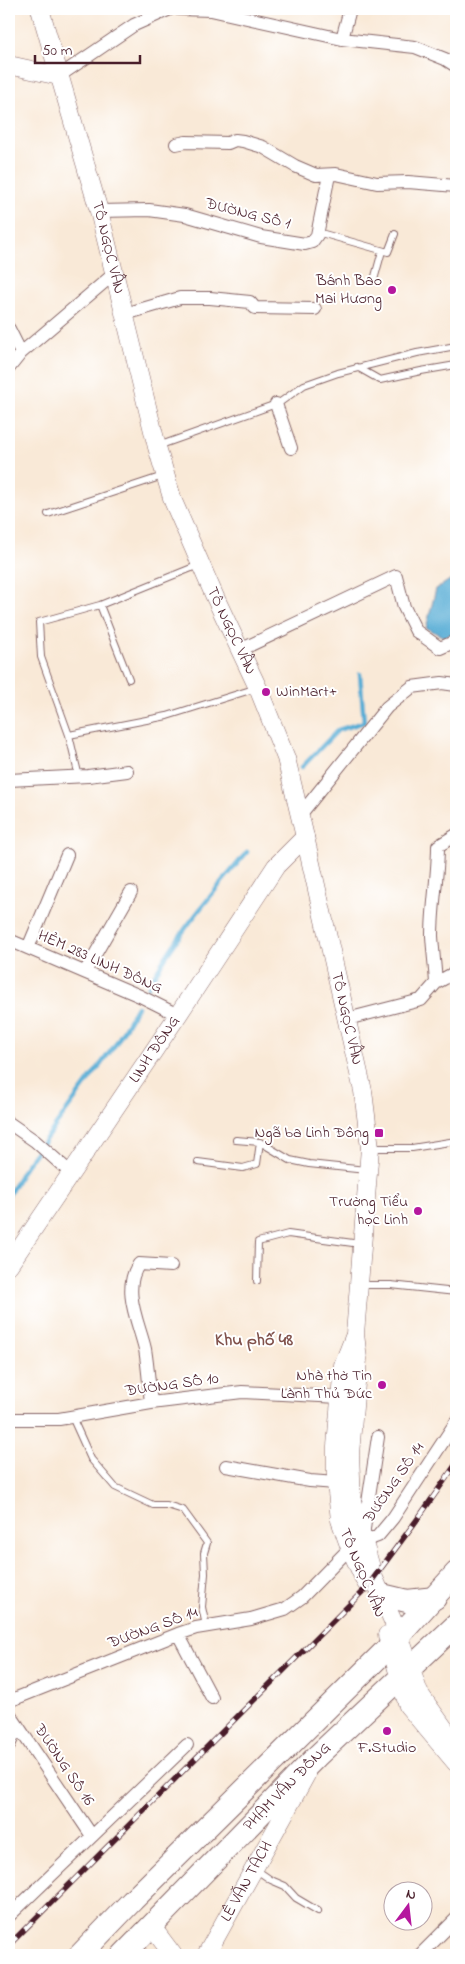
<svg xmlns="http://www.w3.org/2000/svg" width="465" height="1964" font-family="'Indie Flower',sans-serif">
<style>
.water{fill:#59add5;stroke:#526680}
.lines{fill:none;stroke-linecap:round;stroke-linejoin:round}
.stream{stroke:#59add5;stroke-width:4.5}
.lane-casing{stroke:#876667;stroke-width:8}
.street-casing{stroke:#876667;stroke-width:14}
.secondary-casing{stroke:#876667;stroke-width:19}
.highway-casing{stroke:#876667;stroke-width:24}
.lane{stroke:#fff;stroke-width:6}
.street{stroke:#fff;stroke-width:12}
.secondary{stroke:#fff;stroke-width:18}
.highway{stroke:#fff;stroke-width:22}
.rail-casing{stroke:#4a1f2b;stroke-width:5.5}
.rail{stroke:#fff;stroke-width:4;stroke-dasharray:11;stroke-linecap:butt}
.poi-dot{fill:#b5179e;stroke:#fff;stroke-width:2}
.labels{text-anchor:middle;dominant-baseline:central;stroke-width:4;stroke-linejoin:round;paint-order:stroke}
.street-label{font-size:16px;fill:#4a1f2b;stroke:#fff}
.poi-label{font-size:16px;fill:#4a1f2b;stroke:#fff;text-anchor:end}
.neighbourhood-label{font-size:18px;font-weight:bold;fill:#81524c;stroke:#fff}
</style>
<rect width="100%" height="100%" fill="#fff"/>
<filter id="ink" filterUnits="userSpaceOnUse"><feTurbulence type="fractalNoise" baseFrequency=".02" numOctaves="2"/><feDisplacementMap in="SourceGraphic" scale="10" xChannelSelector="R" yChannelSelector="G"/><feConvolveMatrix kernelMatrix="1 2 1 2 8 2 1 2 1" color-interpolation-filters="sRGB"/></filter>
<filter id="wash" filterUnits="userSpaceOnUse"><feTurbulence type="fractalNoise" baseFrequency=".0096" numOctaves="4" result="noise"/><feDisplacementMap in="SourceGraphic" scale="20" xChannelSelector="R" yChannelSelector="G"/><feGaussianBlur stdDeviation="1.12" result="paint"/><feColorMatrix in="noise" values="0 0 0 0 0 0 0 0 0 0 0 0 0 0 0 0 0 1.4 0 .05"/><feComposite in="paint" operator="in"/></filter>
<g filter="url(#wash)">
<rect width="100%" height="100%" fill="#f9e9d7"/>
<path class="water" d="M456 576V633L444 637 426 628 436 589Z"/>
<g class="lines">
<path class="stream" d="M302 767 338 730 364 722 360 674
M148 987C174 938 211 895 247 852
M9 1195 22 1171 115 1045 137 1007"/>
</g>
</g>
<g filter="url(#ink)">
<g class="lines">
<defs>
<path id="lane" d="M317 232 388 252 395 234
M374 280 382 251
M357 367 380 380 421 371 456 365
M158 446 279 403 304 385 338 373 417 353 456 346
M48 514 163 476
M100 605 129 679
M69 735 167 716 257 688
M79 777 69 735 41 657 39 622 100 605 199 565
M236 1140 260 1142 290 1160 309 1164 366 1170
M371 1148H412L456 1141
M198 1162 243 1168 257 1164 260 1142
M257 1281 258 1242 288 1234 360 1244
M360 1285H391L456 1292
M72 1417 91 1459 115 1487 153 1505H167L183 1510 207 1543 204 1553 205 1574 202 1607 206 1626
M255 1869 271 1880 285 1886 296 1898 318 1911"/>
<path id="street" d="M178 9 211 10 342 39 415 47 445 59 456 66
M342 39 350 9
M59 76 134 25 170 9
M176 144 186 142 228 143 235 140 243 141 263 147 295 166 316 175 336 174 377 183 408 182 456 186
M99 211 149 210 185 215 261 237 305 244 312 242 317 235 329 175
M125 314 180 298H210L250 302 255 308 315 309
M9 329 21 353
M9 368 21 353 115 273
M276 404 291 448
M240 650 396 576 404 607 416 631 440 648 456 641
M9 780 88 776 127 771
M300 815 387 707 412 687 442 683 456 685
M9 940 140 996 178 1015
M28 948 67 855
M85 972 131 892
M436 983C435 967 433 952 432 936 432 906 438 876 438 846L456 835
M347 1019 421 1000 436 983 456 972
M9 1123 35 1141 71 1173
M151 1403C149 1385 148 1367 145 1349 139 1323 121 1289 139 1264L171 1266
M9 1419H59L151 1403 242 1392 339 1397
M378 1437 362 1542 378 1536 393 1518 456 1422
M226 1466 310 1481 336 1483
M178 1634 212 1698
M9 1701 178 1634 196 1628 251 1619 285 1609 302 1597 350 1548
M9 1713 92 1836
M9 1745 18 1726
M9 1916 187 1745
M420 1955 456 1919"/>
<g id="secondary">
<path id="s1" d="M40 9 99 211 157 447 173 501 215 597 258 688 286 758 305 837 363 1091 370 1148 355 1334 358 1359 350 1454 352 1501 374 1578 399 1635 419 1693 456 1745"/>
<path d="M9 65 59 76"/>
<path id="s2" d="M9 1265 178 1015 276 866 305 837"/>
<path d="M354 1337 343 1365 336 1446V1483L340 1520 350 1548 366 1583"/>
<path d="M387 1635 408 1706 456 1763"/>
<path d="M152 1927 173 1955"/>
<path id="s3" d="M206 1955 306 1775"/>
</g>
<g id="highway">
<path d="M382 1595 407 1601 435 1598"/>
<path d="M80 1955 132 1901 390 1646 456 1573"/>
<path id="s4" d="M123 1955 316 1757 456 1625"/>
</g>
</defs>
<use href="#lane" class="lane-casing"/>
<use href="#street" class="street-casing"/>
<use href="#secondary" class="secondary-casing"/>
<use href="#highway" class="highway-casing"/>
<use href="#lane" class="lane"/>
<use href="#street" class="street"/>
<use href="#secondary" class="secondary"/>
<use href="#highway" class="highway"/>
<defs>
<path id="rail" d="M9 1945 367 1587 419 1517 456 1464"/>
</defs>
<use href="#rail" class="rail-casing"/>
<use href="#rail" class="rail"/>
</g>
</g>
<g class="poi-dot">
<circle cx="392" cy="290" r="5"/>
<circle cx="266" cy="692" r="5"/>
<rect x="374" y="1128" width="10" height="10" rx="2.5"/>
<circle cx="418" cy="1211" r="5"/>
<circle cx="382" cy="1385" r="5"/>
<circle cx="387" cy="1731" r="5"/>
</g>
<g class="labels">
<g class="street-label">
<text transform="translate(248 214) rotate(14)">ĐƯỜNG SỐ 1</text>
<text stroke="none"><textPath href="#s1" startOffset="248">TÔ NGỌC VÂN</textPath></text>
<text stroke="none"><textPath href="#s1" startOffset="652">TÔ NGỌC VÂN</textPath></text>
<text transform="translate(100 962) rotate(24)">HẺM 283 LINH ĐÔNG</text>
<text stroke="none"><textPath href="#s1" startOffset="1058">TÔ NGỌC VÂN</textPath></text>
<text stroke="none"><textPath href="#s2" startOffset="260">LINH ĐÔNG</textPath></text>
<text transform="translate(172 1385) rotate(-8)">ĐƯỜNG SỐ 10</text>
<text transform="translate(394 1483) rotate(-55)">ĐƯỜNG SỐ 14</text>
<text transform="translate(362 1573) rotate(67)">TÔ NGỌC VÂN</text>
<text transform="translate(153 1628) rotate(-20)">ĐƯỜNG SỐ 14</text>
<text transform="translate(64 1765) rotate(56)">ĐƯỜNG SỐ 16</text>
<text stroke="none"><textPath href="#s4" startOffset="235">PHẠM VĂN ĐỒNG</textPath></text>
<text stroke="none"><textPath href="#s3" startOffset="84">LÊ VĂN TÁCH</textPath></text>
</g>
<g class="poi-label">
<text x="382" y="281">Bánh Bao<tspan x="382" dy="18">Mai Hương</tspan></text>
<text x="276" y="692" text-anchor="start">WinMart+</text>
<text x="369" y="1133">Ngã ba Linh Đông</text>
<text x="408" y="1202">Trường Tiểu<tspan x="408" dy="18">học Linh</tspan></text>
<text x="372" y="1376">Nhà thờ Tin<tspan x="372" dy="18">Lành Thủ Đức</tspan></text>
<text x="387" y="1748" text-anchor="middle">F.Studio</text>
</g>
<g class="neighbourhood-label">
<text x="254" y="1341">Khu phố 48</text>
</g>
</g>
<rect width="465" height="1964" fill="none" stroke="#fff" stroke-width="30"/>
<g transform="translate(408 1906) rotate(15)"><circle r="24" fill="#ffffff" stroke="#b7a5aa"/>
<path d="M0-4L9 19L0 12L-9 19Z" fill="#b5179e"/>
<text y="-8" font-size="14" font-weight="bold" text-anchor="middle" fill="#4a1f2b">N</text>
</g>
<path d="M35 55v8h105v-8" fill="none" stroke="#4a1f2b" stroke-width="2.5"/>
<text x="42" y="55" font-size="15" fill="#4a1f2b" stroke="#ffffff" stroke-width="4" paint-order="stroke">50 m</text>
</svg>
